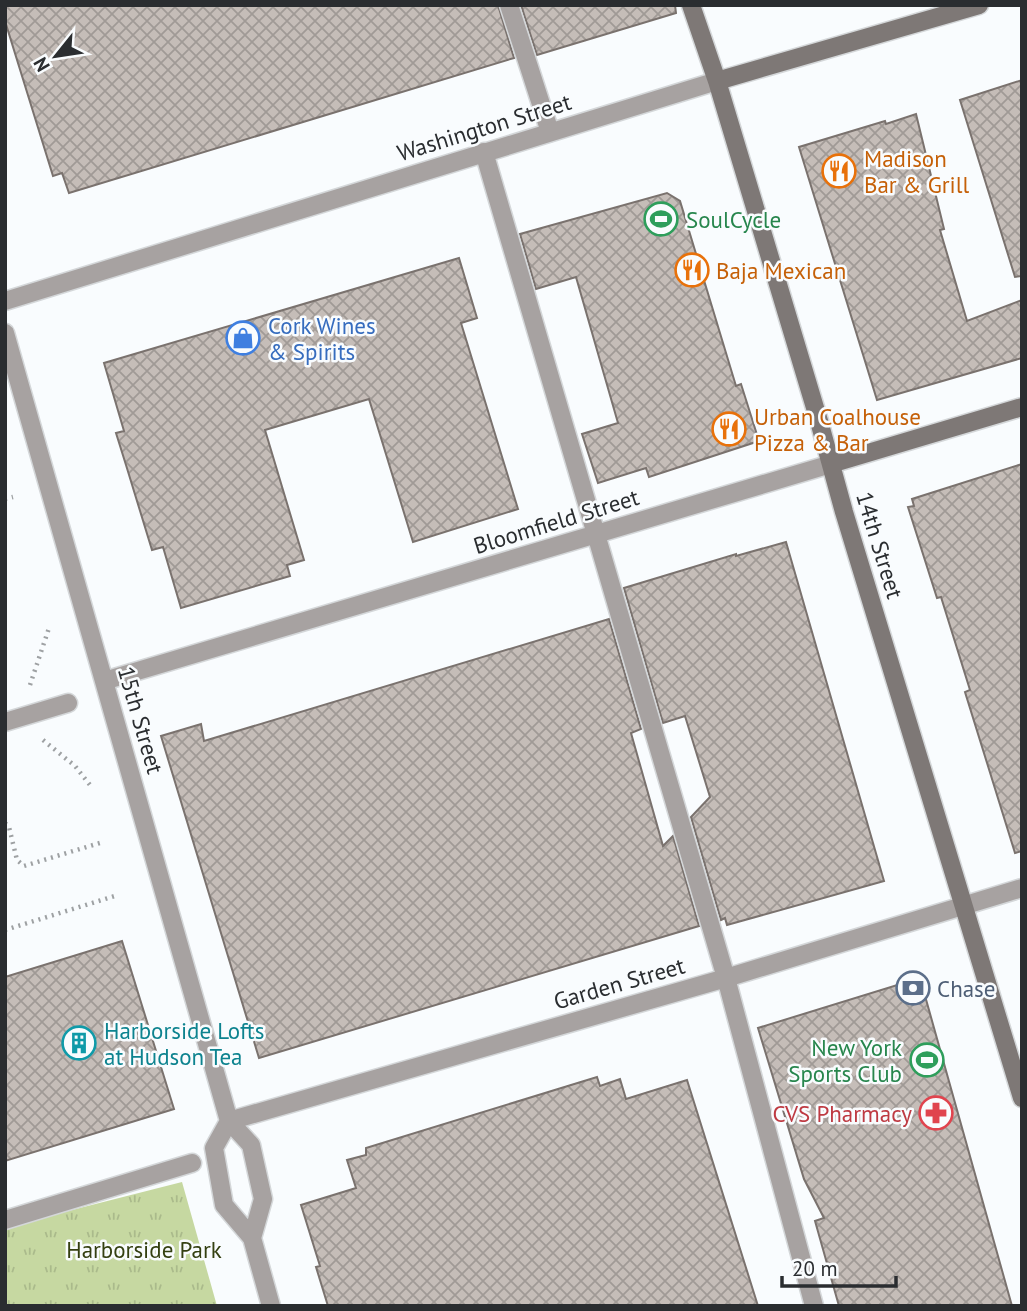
<svg xmlns="http://www.w3.org/2000/svg" width="1027" height="1311" font-family="'PT Sans',sans-serif">
<style>
.park{fill:url(#park-tufts)}
.building{fill:url(#building-cross-hatch);stroke:#7a726e;stroke-width:2}
.lines{fill:none;stroke-linecap:round;stroke-linejoin:round}
.lane-casing{stroke:#d4d7d9;stroke-width:21}
.street-casing{stroke:#d4d7d9;stroke-width:21}
.secondary-casing{stroke:#d4d7d9;stroke-width:21}
.path{stroke:#9ea1a3;stroke-width:4.5;stroke-dasharray:2 5;stroke-linecap:butt}
.lane{stroke:#a7a2a1;stroke-width:18}
.street{stroke:#a7a2a1;stroke-width:18}
.secondary{stroke:#7e7876;stroke-width:18}
.labels{text-anchor:middle;dominant-baseline:central;stroke-width:5;stroke-linejoin:round;paint-order:stroke}
.street-label{font-size:23px;fill:#2a2d30;stroke:#f9fcfe}
.food-label{font-size:23px;fill:#c56008;stroke:#f9fcfe;text-anchor:start}
.leisure-label{font-size:23px;fill:#27864d;stroke:#f9fcfe;text-anchor:start}
.shop-label{font-size:23px;fill:#366cbe;stroke:#f9fcfe;text-anchor:start}
.service-label{font-size:23px;fill:#4e5e75;stroke:#f9fcfe;text-anchor:start}
.culture-label{font-size:23px;fill:#0d838f;stroke:#f9fcfe;text-anchor:start}
.health-label{font-size:23px;fill:#be3a42;stroke:#f9fcfe;text-anchor:end}
.park-label{font-size:23px;fill:#344011;stroke:#f9fcfe}
</style>
<defs>
<pattern id="park-tufts" width="24" height="20" patternUnits="userSpaceOnUse" patternTransform="scale(1.75)"><rect width="24" height="20" fill="#c6d8a1"/><path d="M3 7l-1-3M5 7V3M7 7l1-3M15 17l-1-3M17 17v-4M19 17l1-3" fill="none" stroke="#aaba8b"/></pattern>
<pattern id="building-cross-hatch" width="8" height="8" patternUnits="userSpaceOnUse" patternTransform="scale(1.75)"><rect width="8" height="8" fill="#c5bdb8"/><path d="M0 0l8 8M0 8l8-8" fill="none" stroke="#a09a96"/></pattern>
</defs>
<rect width="100%" height="100%" fill="#f9fcfe"/>
<path class="park" d="M182 1182 217 1306H5V1227Z"/>
<path class="building" d="M5 5H498L514 58 69 193 62 173 53 176 5 21Z
M521 5H675L676 13 537 55Z
M1022 80V276L1015 277 960 100Z
M916 114 944 229 940 230 967 321 1022 300V358L877 400 799 147 885 121 886 124Z
M667 193 680 201 736 386 741 384 759 441 649 477 646 468 598 483 582 434 618 423 576 277 536 289 520 234Z
M459 258 477 318 461 323 518 509 413 542 369 399 265 430 304 560 287 565 290 576 181 608 163 547 152 550 126 465 116 433 124 431 104 363Z
M1022 464V851L1015 853 965 692 970 690 941 597 937 598 908 507 914 506 912 499Z
M786 542 884 881 727 925 725 918 721 920 691 817 710 797 685 716 663 723 624 588 736 554V556Z
M609 619 641 729 631 733 663 846 673 836 699 926 259 1058 161 736 201 724 204 741Z
M122 941 174 1109 5 1161V977Z
M920 978 1012 1306H839L815 1221 824 1218 804 1179 758 1028Z
M597 1077 600 1086 620 1079 626 1099 687 1080 758 1306H328L316 1267 320 1266 301 1205 356 1188 347 1160 366 1155V1148Z"/>
<g class="lines">
<defs>
<path id="lane" d="M509 5 550 132"/>
<path id="street" d="M484 152 726 978 814 1306
M5 301 717 81
M5 333 229 1121 251 1145 263 1199 252 1238
M104 681 831 464
M5 722 68 703
M229 1121 726 978 1022 888
M229 1121 214 1148 224 1205 252 1238 271 1306
M5 1220 192 1163"/>
<path id="secondary" d="M691 5 717 81 819 421 844 512 1022 1098
M717 81 979 5
M831 464 1022 407"/>
</defs>
<use href="#lane" class="lane-casing"/>
<use href="#street" class="street-casing"/>
<use href="#secondary" class="secondary-casing"/>
<path class="path" d="M5 499 13 497
M30 685 49 628
M43 740 75 766 90 785
M5 823 9 827 17 860 24 866 103 842
M5 930 118 895"/>
<use href="#lane" class="lane"/>
<use href="#street" class="street"/>
<use href="#secondary" class="secondary"/>
</g>
<defs>
<symbol id="restaurant-ring" viewBox="-11 -11 22 22"><circle r="9.5" fill="#f9fcfe" stroke="#e8710a" stroke-width="1.5"/><path d="M-5-6h1v4h1v-4h1v4h1v-4h1v5L-1.5 .5V6h-2V.5L-5-1ZM5-6V6H3V1.5H1.5Q1.5-4 5-6Z" fill="#e8710a"/></symbol>
<symbol id="stadium-ring" viewBox="-11 -11 22 22"><circle r="9.5" fill="#f9fcfe" stroke="#2e9e5b" stroke-width="1.5"/><path d="M0-5a6.5 5 0 1 0 0 10a6.5 5 0 1 0 0-10ZM-3.5-1.8h7v3.6h-7Z" fill="#2e9e5b"/></symbol>
<symbol id="shop-ring" viewBox="-11 -11 22 22"><circle r="9.5" fill="#f9fcfe" stroke="#3f7fe0" stroke-width="1.5"/><path d="M-5-2.5h2.3a2.7 3.5 0 0 1 5.4 0H5L5.5 6h-11ZM-1.5-2.5h3a1.5 2.3 0 0 0-3 0Z" fill="#3f7fe0"/></symbol>
<symbol id="bank-ring" viewBox="-11 -11 22 22"><circle r="9.5" fill="#f9fcfe" stroke="#5c6f8a" stroke-width="1.5"/><path d="M-6-4H6V4H-6ZM0-2.3a2.3 2.3 0 1 0 0 4.6a2.3 2.3 0 1 0 0-4.6Z" fill="#5c6f8a"/></symbol>
<symbol id="building-ring" viewBox="-11 -11 22 22"><circle r="9.5" fill="#f9fcfe" stroke="#0f9aa8" stroke-width="1.5"/><path d="M-4-6H4V6H1V3H-1V6H-4ZM-2.5-4.3h1.7v1.8h-1.7ZM.8-4.3h1.7v1.8H.8ZM-2.5-1h1.7V.8h-1.7ZM.8-1h1.7V.8H.8Z" fill="#0f9aa8"/></symbol>
<symbol id="pharmacy-ring" viewBox="-11 -11 22 22"><circle r="9.5" fill="#f9fcfe" stroke="#e0444e" stroke-width="1.5"/><path d="M-2-6h4v4h4v4h-4v4h-4v-4h-4v-4h4Z" fill="#e0444e"/></symbol>
</defs>
<g fill-rule="evenodd">
<use href="#restaurant-ring" x="820" y="152" width="38" height="38"/>
<use href="#stadium-ring" x="642" y="200" width="38" height="38"/>
<use href="#restaurant-ring" x="673" y="251" width="38" height="38"/>
<use href="#shop-ring" x="224" y="319" width="38" height="38"/>
<use href="#restaurant-ring" x="710" y="410" width="38" height="38"/>
<use href="#bank-ring" x="894" y="969" width="38" height="38"/>
<use href="#building-ring" x="60" y="1024" width="38" height="38"/>
<use href="#stadium-ring" x="908" y="1041" width="38" height="38"/>
<use href="#pharmacy-ring" x="917" y="1094" width="38" height="38"/>
</g>
<g class="labels">
<g class="street-label">
<text transform="translate(484 127) rotate(-17)">Washington Street</text>
<text transform="translate(556 521) rotate(-17)">Bloomfield Street</text>
<text transform="translate(880 545) rotate(73)">14th Street</text>
<text transform="translate(141 720) rotate(74)">15th Street</text>
<text transform="translate(619 983) rotate(-16)">Garden Street</text>
</g>
<g class="food-label">
<text x="864" y="158">Madison<tspan x="864" dy="26">Bar &amp; Grill</tspan></text>
<text x="716" y="270">Baja Mexican</text>
<text x="754" y="416">Urban Coalhouse<tspan x="754" dy="26">Pizza &amp; Bar</tspan></text>
</g>
<g class="leisure-label">
<text x="686" y="219">SoulCycle</text>
<text x="902" y="1047" text-anchor="end">New York<tspan x="902" dy="26">Sports Club</tspan></text>
</g>
<g class="shop-label">
<text x="268" y="325">Cork Wines<tspan x="268" dy="26">&amp; Spirits</tspan></text>
</g>
<g class="service-label">
<text x="937" y="988">Chase</text>
</g>
<g class="culture-label">
<text x="104" y="1030">Harborside Lofts<tspan x="104" dy="26">at Hudson Tea</tspan></text>
</g>
<g class="health-label">
<text x="912" y="1113">CVS Pharmacy</text>
</g>
<g class="park-label">
<text x="144" y="1249">Harborside Park</text>
</g>
</g>
<rect width="1027" height="1311" fill="none" stroke="#2a2d30" stroke-width="14"/>
<g transform="translate(56 56) rotate(240)" stroke="#f9fcfe" stroke-width="5" paint-order="stroke">
<path d="M0-5L12 26L0 18L-12 26Z" fill="#2a2d30"/>
<text y="-10" font-size="19" font-weight="bold" text-anchor="middle" fill="#2a2d30">N</text>
</g>
<path d="M782 1276v10h114v-10" fill="none" stroke="#2a2d30" stroke-width="3.5"/>
<text x="792" y="1276" font-size="21" fill="#2a2d30" stroke="#f9fcfe" stroke-width="5" paint-order="stroke">20 m</text>
</svg>
